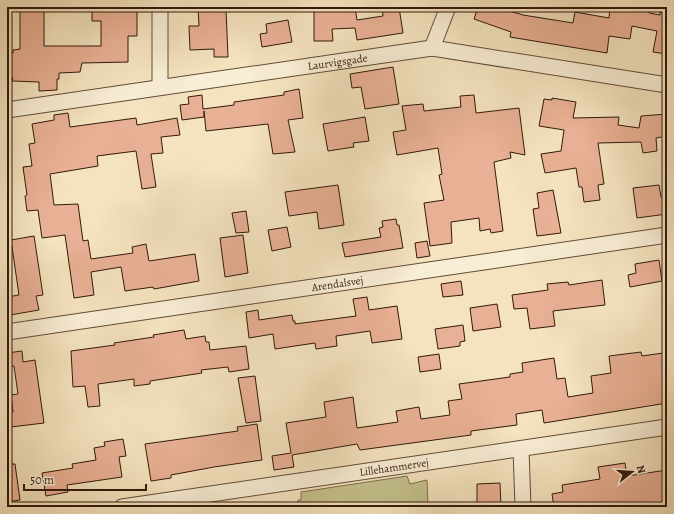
<svg xmlns="http://www.w3.org/2000/svg" width="674" height="514" font-family="Alegreya,serif">
<style>
.green{fill:#c4c18c;stroke:#7b6d4c}
.building{fill:#e8b094;stroke:#32190c}
.lines{fill:none;stroke-linecap:round;stroke-linejoin:round}
.minor-casing{stroke:#624c38;stroke-width:17}
.minor{stroke:#f8edd5;stroke-width:15}
.labels{text-anchor:middle;dominant-baseline:central;stroke-width:3;stroke-linejoin:round;paint-order:stroke}
.street-label{font-size:11px;fill:#32190c;stroke:#f8edd5}
</style>
<rect width="100%" height="100%" fill="#f4e3be"/>
<filter id="stains"><feTurbulence type="fractalNoise" baseFrequency=".005" numOctaves="4"/><feColorMatrix values="0 0 0 0 .2 0 0 0 0 .09 0 0 0 0 .02 0 0 0 .5 -.17"/></filter>
<radialGradient id="worn" r=".72"><stop offset=".6" stop-color="#630" stop-opacity="0"/><stop offset="1" stop-color="#630" stop-opacity=".3"/></radialGradient>
<path class="green" d="M407 476 410 484 427 480 428 507H298V500H301V492Z"/>
<path class="building" d="M30 7H43L44 9V46H101V21H92V7H137V36H128V62L82 63 80 72 59 73V79H57V90L39 91V82L12 81 13 78H7L8 53H13V50L20 49V9H30Z
M198 7H218V10H226L228 57H214V49L190 50 189 26H199Z
M314 7H355L357 20 383 16 382 7H399L403 33 357 40 355 28 332 29 333 41H314Z
M478 7H511L510 11 523 15 573 23 575 12 609 18 610 7H650L649 13 660 15V12H667V54L653 52 657 31 632 26 630 39 609 36 607 53 510 37 511 32 474 19Z
M288 20 292 42 262 47 260 34 267 33 266 24Z
M393 67 399 104 365 109 361 87 352 88 350 74Z
M299 89 303 118 288 120 295 152 273 154 268 124 206 131 204 111V117L182 120 180 105 189 104 188 97 202 95 203 109 234 105V102L284 95V92Z
M474 95 476 113 519 108 525 155 510 152 511 158 494 162 503 231 491 233 490 229 480 231 479 218 451 222 452 243 430 246 424 203 444 200 439 175 442 174 438 148 397 155 393 132 406 130 402 106 423 104 424 111 461 107 460 96Z
M552 98 576 102 573 118 619 117 618 125 639 128 641 116 667 114V136L656 138 657 151 643 153 641 142 598 143 604 184 598 185 600 200 584 202 582 187H579L576 168 545 173 541 154 561 151 564 130 539 126 544 99 552 100Z
M68 113 70 127 136 118 137 125 177 118 180 135 161 137 163 153 151 154 156 187 142 189 136 151 97 156 98 166 50 174 54 205 78 204 83 241 88 240 91 259 133 253 132 247 146 244 149 261 195 254 199 281 154 289 153 287 125 291 121 267 91 272 94 295 74 298 65 235 42 238 38 210 27 211 25 196 27 195 23 167 32 166 29 144 35 143 32 124 54 120V115Z
M365 117 369 141 353 143 354 147 328 151 323 124Z
M338 185 344 225 319 229 317 212 289 216 285 192Z
M659 185 661 197 667 196V214L637 218 633 188Z
M553 190 561 233 537 236 533 209 539 208 537 193Z
M246 211 249 232 236 233 232 213Z
M396 219 397 225H399L403 248 345 257 342 243 381 237 379 228 383 227 382 221Z
M287 227 291 247 272 251 268 230Z
M243 235 248 273 225 277 220 238Z
M34 236 43 295 36 296 39 310 10 315 7 297 19 295 11 240Z
M427 241 430 256 417 258 415 243Z
M659 260 662 281 630 287 628 275 636 273 635 264Z
M602 280 605 305 553 311 555 326 530 329 527 308 514 309 512 295 548 290 547 284 568 282 569 285Z
M461 281 463 295 443 297 441 284Z
M367 297 369 310 397 306 402 339 372 343 370 331 336 336 337 346 316 349 315 343 275 349 273 334 249 338 246 312 258 310 259 320 292 315 293 321H295V324L356 316 353 299Z
M497 304 501 327 473 331 470 308Z
M463 325 465 341 460 342V346L438 349 435 329Z
M184 330 186 339 205 336 206 342H209L210 350 246 346 249 369 229 372 228 367 201 370 202 373 150 381V384L134 386V379L98 384 100 406 88 407 85 386 73 387 71 351 115 345 114 343 154 337 153 335Z
M22 351 23 362 35 360 44 423 11 427 9 412H13L11 395 18 394 14 366 7 367V353Z
M641 352 642 356 663 353 667 385V403L544 423 542 410 516 414 517 425 471 431V435L360 450 357 444 292 455 294 467 274 470 272 456 291 453 286 423 326 417 324 402 353 397 357 428 398 422 396 411 419 407 421 419 450 415 448 401 462 399 459 384 510 377V374L523 372 522 363 554 358 557 379 565 378 568 397 593 393 591 376 611 373 609 356Z
M439 354 441 369 420 372 418 357Z
M255 376 261 421 246 423 238 378Z
M257 424 262 460 214 467 171 475V478L151 481 145 444 238 431 237 427Z
M123 439 126 456 119 457 122 477 67 485 68 492 46 496 42 473 73 468 72 464 96 460 94 448 105 446 104 442Z
M625 463 627 476 667 470V507H602V502L576 507H554L552 494 563 492 562 485 600 479 598 467Z
M7 464H15L20 500 7 502Z
M500 483 501 507H477V484Z"/>
<g class="lines">
<defs>
<g id="minor">
<path d="M160 7V87"/>
<path d="M432 48 448 7"/>
<path id="s1" d="M7 110 432 48 667 85"/>
<path id="s2" d="M7 332 667 235"/>
<path d="M521 449 523 507"/>
<path id="s3" d="M122 507 667 427"/>
</g>
</defs>
<use href="#minor" class="minor-casing"/>
<use href="#minor" class="minor"/>
</g>
<g class="labels">
<g class="street-label">
<text stroke="none"><textPath href="#s1" startOffset="334">Laurvigsgade</textPath></text>
<text stroke="none"><textPath href="#s2" startOffset="334">Arendalsvej</textPath></text>
<text stroke="none"><textPath href="#s3" startOffset="275">Lillehammervej</textPath></text>
</g>
</g>
<rect width="674" height="514" fill="none" stroke="#f4e3be" stroke-width="24"/>
<rect x="8" y="8" width="658" height="498" fill="none" stroke="#32190c" stroke-width="2"/>
<rect x="12" y="12" width="650" height="490" fill="none" stroke="#32190c"/>
<g transform="translate(632 472) rotate(73)" stroke="#f8edd5" stroke-width="3" paint-order="stroke">
<path d="M0-3L7 15L0 10L-7 15Z" fill="#32190c"/>
<text y="-6" font-size="11" font-weight="bold" text-anchor="middle" fill="#32190c">N</text>
</g>
<path d="M24 484v6h122v-6" fill="none" stroke="#32190c" stroke-width="2"/>
<text x="30" y="484" font-size="12" fill="#32190c" stroke="#f8edd5" stroke-width="3" paint-order="stroke">50 m</text>
<rect width="100%" height="100%" filter="url(#stains)"/>
<rect width="100%" height="100%" fill="url(#worn)"/>
</svg>
